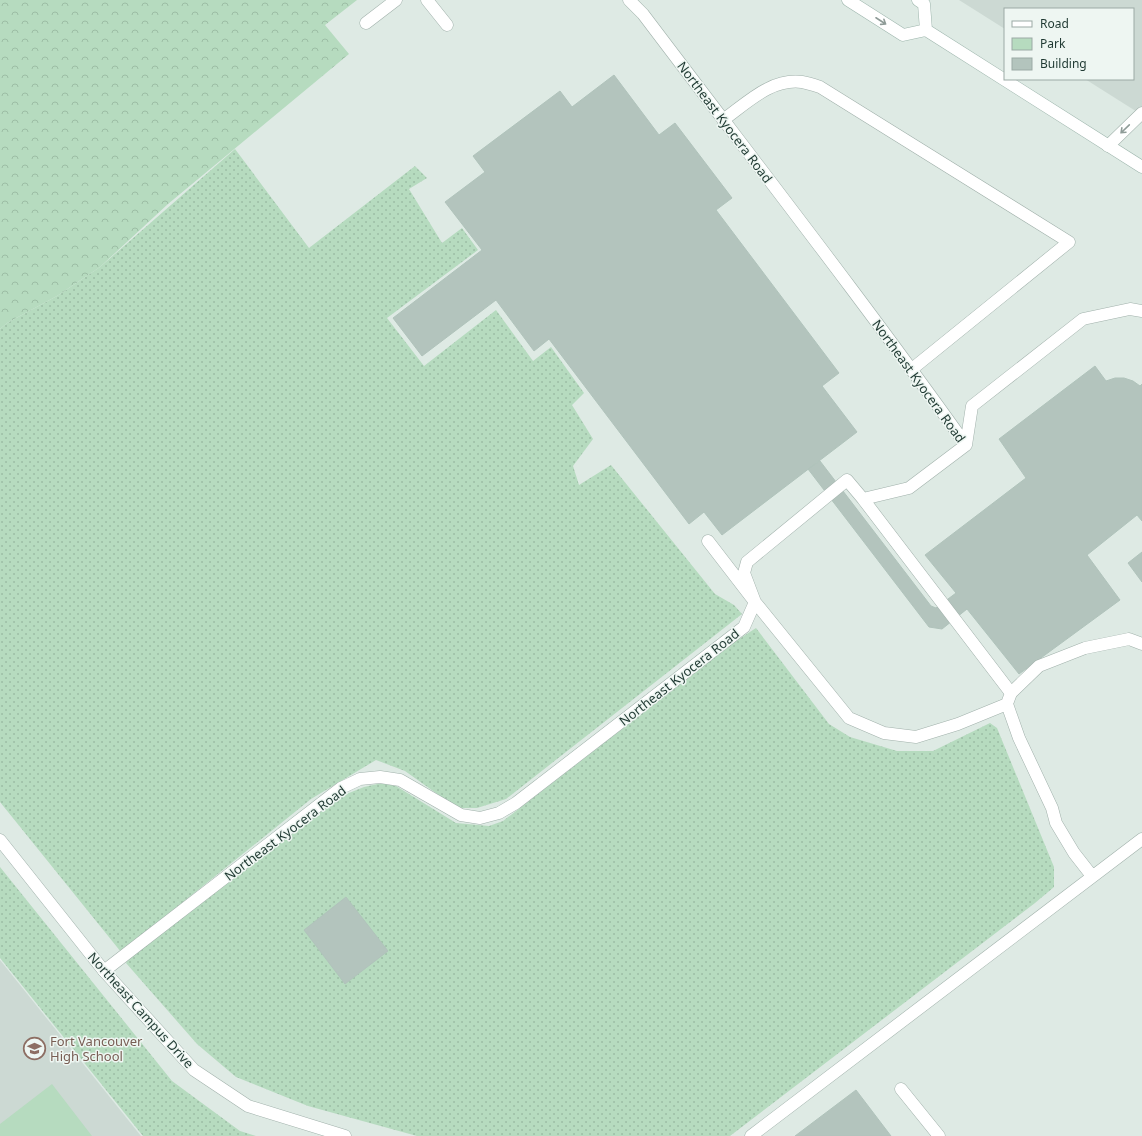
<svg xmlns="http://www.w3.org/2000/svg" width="1142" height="1136" font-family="'Noto Sans',sans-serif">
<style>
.built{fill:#ccd9d3}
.grass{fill:url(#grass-dots)}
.forest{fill:url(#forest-crowns)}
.park{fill:#b6dbbf}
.building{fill:#b3c4bd;stroke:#b0c3bb}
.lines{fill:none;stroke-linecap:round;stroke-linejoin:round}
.service-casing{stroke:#a1b1ab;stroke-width:13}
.minor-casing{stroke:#a1b1ab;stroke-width:13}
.secondary-casing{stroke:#9db5ac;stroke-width:13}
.service{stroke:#fff;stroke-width:12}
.minor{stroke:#fff;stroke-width:12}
.secondary{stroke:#fff;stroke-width:12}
.oneway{stroke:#8f9c98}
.labels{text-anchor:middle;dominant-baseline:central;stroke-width:3;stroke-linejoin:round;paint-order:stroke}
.street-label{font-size:13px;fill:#1f3932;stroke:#eef6f2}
.education-label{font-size:13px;fill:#785e54;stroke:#eef6f2;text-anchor:start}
</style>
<defs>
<pattern id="grass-dots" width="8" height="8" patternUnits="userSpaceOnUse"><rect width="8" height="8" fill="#b6dbbf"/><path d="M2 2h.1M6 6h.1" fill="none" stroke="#9cbda5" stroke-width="1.8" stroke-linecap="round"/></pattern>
<pattern id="forest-crowns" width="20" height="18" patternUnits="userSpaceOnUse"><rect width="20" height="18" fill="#b6dbbf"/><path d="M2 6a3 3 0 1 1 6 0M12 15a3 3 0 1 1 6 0" fill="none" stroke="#9cbda5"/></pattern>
</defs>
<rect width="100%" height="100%" fill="#deeae4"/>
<path class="built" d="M959 0H1142V115L1085 79H1133V9H1005V29Z
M0 960 141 1136H0Z"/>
<path class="grass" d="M235 149 309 248 415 166 427 178 409 189 442 243 462 228 478 250 387 318 424 366 496 310 533 361 551 347 584 393 572 405 593 439 573 466 579 485 611 465 715 594 734 605 742 614 506 799 477 808H457L405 771 376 760 311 799 121 952 0 802V329L7 323 57 296 100 267Z
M756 628 829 724 850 737 897 751H933L990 723 997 728 1054 867V887L1035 903 730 1136H417L308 1106 236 1077 197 1044 126 963 133 952 339 797 364 787 382 783 396 786 456 823 489 826 503 821 736 641Z
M0 867 172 1081 240 1131 256 1136H143L0 958Z"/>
<path class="forest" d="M0 0H357L325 25 349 54 168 204 100 267 57 296 7 323 0 329Z"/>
<path class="park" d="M52 1084 92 1136H0V1124Z"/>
<path class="building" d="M614 75 659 135 675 123 732 198 716 210 839 373 822 386 857 432 722 535 704 512 689 524 549 339 534 351 496 300 422 356 393 318 482 250 445 202 485 172 473 156 560 91 572 107Z
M1095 366 1106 381 1115 378H1124L1133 381 1140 386 1142 384V521L1137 515 1087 555 1120 600 1019 674 967 609 942 629 929 627 808 469 820 461 931 606 936 608 956 593 925 555 1026 478 999 439Z
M1142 552V582L1128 563Z
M346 897 388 951 345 984 304 930Z
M856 1090 891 1136H795Z"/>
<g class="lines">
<defs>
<path id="service" d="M427 0 447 25
M629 0 643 14C751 157 862 299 966 445
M366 23 396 0
M723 120C747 103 771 78 802 82 808 83 814 85 820 87L1069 242 912 369
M1108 146 1142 113
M966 445 972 406 1083 319 1130 309 1142 311
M863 499 1011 693
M708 541 755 602 849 718 884 733 916 737 958 724 1007 704 1019 738 1052 808 1056 823 1074 853 1092 876
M1008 701 1011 693 1039 666 1085 648 1129 639 1142 644
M104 971 341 788 360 779 380 777 400 780 461 815 480 818 499 813 516 803 744 627 755 602 744 573 747 562 847 480 863 499 909 488 966 445
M901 1089 939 1136
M751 1136 1142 839"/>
<path id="minor" d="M0 840 104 971 194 1070 248 1106 345 1136"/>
<path id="secondary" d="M848 0 903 35 926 30 1142 167
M918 0 924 4 926 30"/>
</defs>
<use href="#service" class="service-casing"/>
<use href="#minor" class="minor-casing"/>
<use href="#secondary" class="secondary-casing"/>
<use href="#service" class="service"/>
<use href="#minor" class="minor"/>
<use href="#secondary" class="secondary"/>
</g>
<defs><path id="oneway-shaft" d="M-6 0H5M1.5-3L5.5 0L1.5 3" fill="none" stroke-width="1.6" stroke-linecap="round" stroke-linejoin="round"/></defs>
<g class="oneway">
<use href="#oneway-shaft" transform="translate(881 21) rotate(33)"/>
<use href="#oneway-shaft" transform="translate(1125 129) rotate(136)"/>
</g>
<defs>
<symbol id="school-ring" viewBox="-11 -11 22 22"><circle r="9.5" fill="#eef6f2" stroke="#8d6e63" stroke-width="1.5"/><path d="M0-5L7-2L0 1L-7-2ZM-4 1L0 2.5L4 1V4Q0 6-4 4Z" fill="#8d6e63"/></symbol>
</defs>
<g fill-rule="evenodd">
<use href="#school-ring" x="22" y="1036" width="25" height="25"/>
</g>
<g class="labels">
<g class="street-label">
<text transform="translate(725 122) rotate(53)">Northeast Kyocera Road</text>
<text transform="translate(919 381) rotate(54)">Northeast Kyocera Road</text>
<text transform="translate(679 677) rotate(-38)">Northeast Kyocera Road</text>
<text transform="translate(285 833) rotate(-37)">Northeast Kyocera Road</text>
<text transform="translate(141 1010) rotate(48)">Northeast Campus Drive</text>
</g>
<g class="education-label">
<text x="50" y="1041">Fort Vancouver<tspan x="50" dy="15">High School</tspan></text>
</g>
</g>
<rect x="1004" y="8" width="130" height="72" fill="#eef6f2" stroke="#9baaa5"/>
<rect x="1012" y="21" width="20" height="6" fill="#ffffff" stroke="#9baaa5"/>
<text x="1040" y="28" font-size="12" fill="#1f3932">Road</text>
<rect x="1012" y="38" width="20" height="12" fill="#b6dbbf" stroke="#9baaa5"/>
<text x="1040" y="48" font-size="12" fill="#1f3932">Park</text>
<rect x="1012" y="58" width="20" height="12" fill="#b3c4bd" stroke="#9baaa5"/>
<text x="1040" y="68" font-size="12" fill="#1f3932">Building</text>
</svg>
